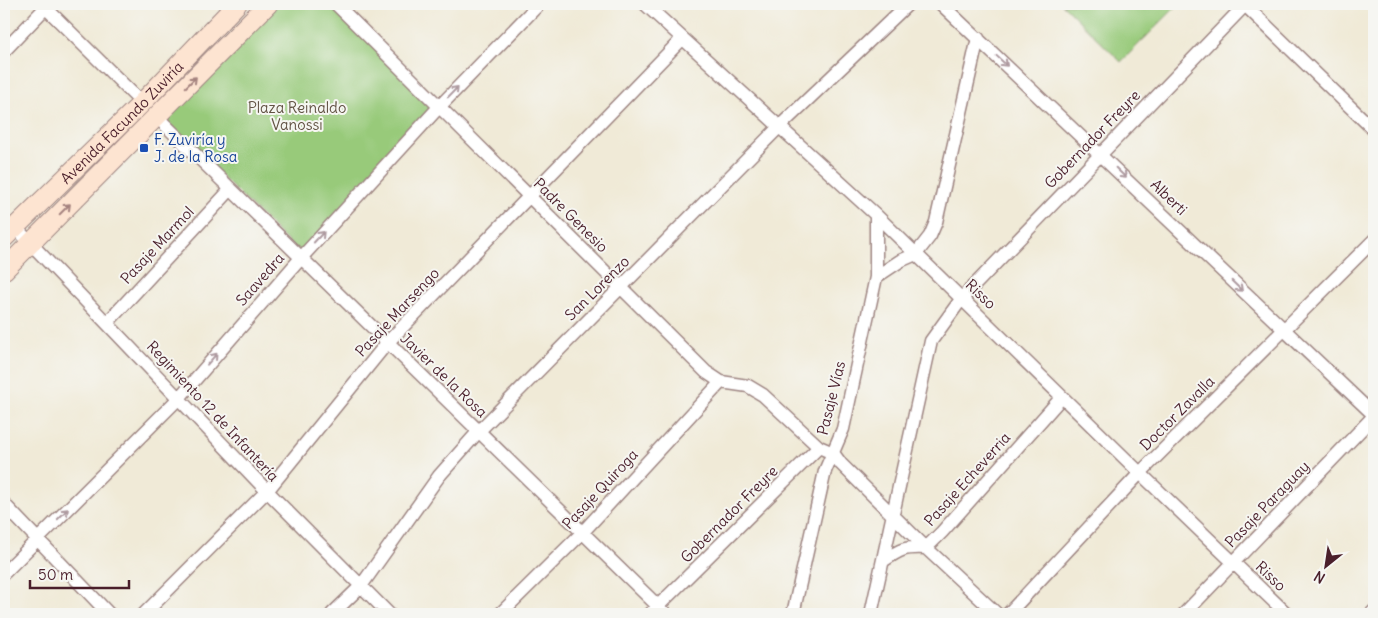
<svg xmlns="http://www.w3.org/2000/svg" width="1378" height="618" font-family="Delius,sans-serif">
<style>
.green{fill:#98ca7a;stroke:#717452}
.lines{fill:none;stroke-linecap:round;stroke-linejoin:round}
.street-casing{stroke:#9d8481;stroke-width:15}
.secondary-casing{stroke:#9d8481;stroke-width:21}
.street{stroke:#fff;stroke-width:12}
.secondary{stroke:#fde4d1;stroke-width:19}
.oneway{stroke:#ae9aa0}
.oneway2{stroke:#a4827e}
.transit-dot{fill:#1a4fb4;stroke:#f6f6f2;stroke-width:2}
.labels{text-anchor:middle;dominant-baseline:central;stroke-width:4;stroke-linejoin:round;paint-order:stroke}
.park-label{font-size:15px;fill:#615243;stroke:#f6f6f2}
.street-label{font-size:15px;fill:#4a1f2b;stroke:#f6f6f2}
.transit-label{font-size:15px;fill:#164399;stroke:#f6f6f2;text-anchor:start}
</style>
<rect width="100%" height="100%" fill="#f6f6f2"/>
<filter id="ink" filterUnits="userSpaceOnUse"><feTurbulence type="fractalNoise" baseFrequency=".02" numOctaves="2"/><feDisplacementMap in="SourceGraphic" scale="10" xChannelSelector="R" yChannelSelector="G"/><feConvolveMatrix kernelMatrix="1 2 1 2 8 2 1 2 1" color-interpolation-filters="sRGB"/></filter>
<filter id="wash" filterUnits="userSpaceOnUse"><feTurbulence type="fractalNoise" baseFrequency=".0096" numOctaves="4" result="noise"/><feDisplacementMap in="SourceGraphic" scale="20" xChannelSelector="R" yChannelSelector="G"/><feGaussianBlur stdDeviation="1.12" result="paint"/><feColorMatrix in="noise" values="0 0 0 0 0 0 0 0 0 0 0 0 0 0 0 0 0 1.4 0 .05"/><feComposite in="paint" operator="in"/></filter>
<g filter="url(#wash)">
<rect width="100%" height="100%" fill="#f0ead7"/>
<path class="green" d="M271 4H334L437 107 300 254 161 117Z
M1062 4H1179L1121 62Z"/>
</g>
<g filter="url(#ink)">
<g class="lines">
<defs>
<path id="street" d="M42 4 142 103
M336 4 706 372 721 382 748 386 763 395 819 447
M645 4 876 215 1140 473 1287 614
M941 4 1374 415
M1245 5 1374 130
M4 51 49 4
M156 116 666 614
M15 227 267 491 389 614
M876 277 900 261 916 254 930 236 936 222 978 38
M107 323 231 189
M4 504 109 614
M883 561C901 549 904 547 926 548L942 532 1062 397
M4 573 179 398 301 258 439 107 539 4
M144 614 267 491 387 343 682 39
M332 614 361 586 439 476 478 432 779 127 908 4
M500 614 582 533 721 382
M650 614 819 447 833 453 841 464 926 548 997 614
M793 614 825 471 843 429 876 277V215
M871 614 931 341 962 298 1246 4
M1008 614 1140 473 1374 240
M1184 614 1374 416
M1371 614 1374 611"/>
<g id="secondary">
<path id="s1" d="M4 238 142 103 237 4"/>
<path d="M4 270 268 4"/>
</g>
</defs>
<use href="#street" class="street-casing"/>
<use href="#secondary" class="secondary-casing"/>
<use href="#street" class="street"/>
<use href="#secondary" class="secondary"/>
</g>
<defs><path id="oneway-shaft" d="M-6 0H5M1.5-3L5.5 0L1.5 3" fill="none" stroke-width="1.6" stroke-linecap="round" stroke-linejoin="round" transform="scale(1.25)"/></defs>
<g class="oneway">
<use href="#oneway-shaft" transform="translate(1002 61) rotate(43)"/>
<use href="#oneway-shaft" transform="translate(453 92) rotate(-46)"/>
<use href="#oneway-shaft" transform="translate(1121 173) rotate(44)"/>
<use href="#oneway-shaft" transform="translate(319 237) rotate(-47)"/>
<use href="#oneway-shaft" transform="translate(1237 286) rotate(44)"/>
<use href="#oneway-shaft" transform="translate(212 359) rotate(-49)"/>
<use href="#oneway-shaft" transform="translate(63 514) rotate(-45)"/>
</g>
<g class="oneway2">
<use href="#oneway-shaft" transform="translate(191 82) rotate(-45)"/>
<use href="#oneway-shaft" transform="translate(65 209) rotate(-45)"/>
</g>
</g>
<rect class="transit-dot" x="139" y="143" width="10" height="10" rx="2.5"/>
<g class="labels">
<g class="park-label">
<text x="297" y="107">Plaza Reinaldo<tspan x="297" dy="17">Vanossi</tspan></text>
</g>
<g class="street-label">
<text stroke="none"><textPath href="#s1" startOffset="165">Avenida Facundo Zuviría</textPath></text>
<text transform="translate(1092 139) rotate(-46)">Gobernador Freyre</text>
<text transform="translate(1169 197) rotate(44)">Alberti</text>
<text transform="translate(571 215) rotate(45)">Padre Genesio</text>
<text transform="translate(157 245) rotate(-47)">Pasaje Marmol</text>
<text transform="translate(260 279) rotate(-49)">Saavedra</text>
<text transform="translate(597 288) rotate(-45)">San Lorenzo</text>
<text transform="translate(981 294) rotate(44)">Risso</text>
<text transform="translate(397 312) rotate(-47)">Pasaje Marsengo</text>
<text transform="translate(444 375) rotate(44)">Javier de la Rosa</text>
<text transform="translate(831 398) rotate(-76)">Pasaje Vías</text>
<text transform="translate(213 411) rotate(47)">Regimiento 12 de Infantería</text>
<text transform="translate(1177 413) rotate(-45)">Doctor Zavalla</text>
<text transform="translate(967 479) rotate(-48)">Pasaje Echeverria</text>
<text transform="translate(600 489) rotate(-47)">Pasaje Quiroga</text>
<text transform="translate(1267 504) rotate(-46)">Pasaje Paraguay</text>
<text transform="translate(729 514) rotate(-45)">Gobernador Freyre</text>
<text transform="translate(1271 576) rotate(44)">Risso</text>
</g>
<g class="transit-label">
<text x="154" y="139">F. Zuviría y<tspan x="154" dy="17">J. de la Rosa</tspan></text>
</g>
</g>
<rect width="1378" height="618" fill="none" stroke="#f6f6f2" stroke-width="20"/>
<g transform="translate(1326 566) rotate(210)" stroke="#f6f6f2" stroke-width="4" paint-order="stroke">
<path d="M0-4L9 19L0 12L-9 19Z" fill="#4a1f2b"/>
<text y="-8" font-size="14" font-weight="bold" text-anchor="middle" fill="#4a1f2b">N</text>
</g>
<path d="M30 580v8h99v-8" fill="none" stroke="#4a1f2b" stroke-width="2.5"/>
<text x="38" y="580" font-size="15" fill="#4a1f2b" stroke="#f6f6f2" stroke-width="4" paint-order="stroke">50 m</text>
</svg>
